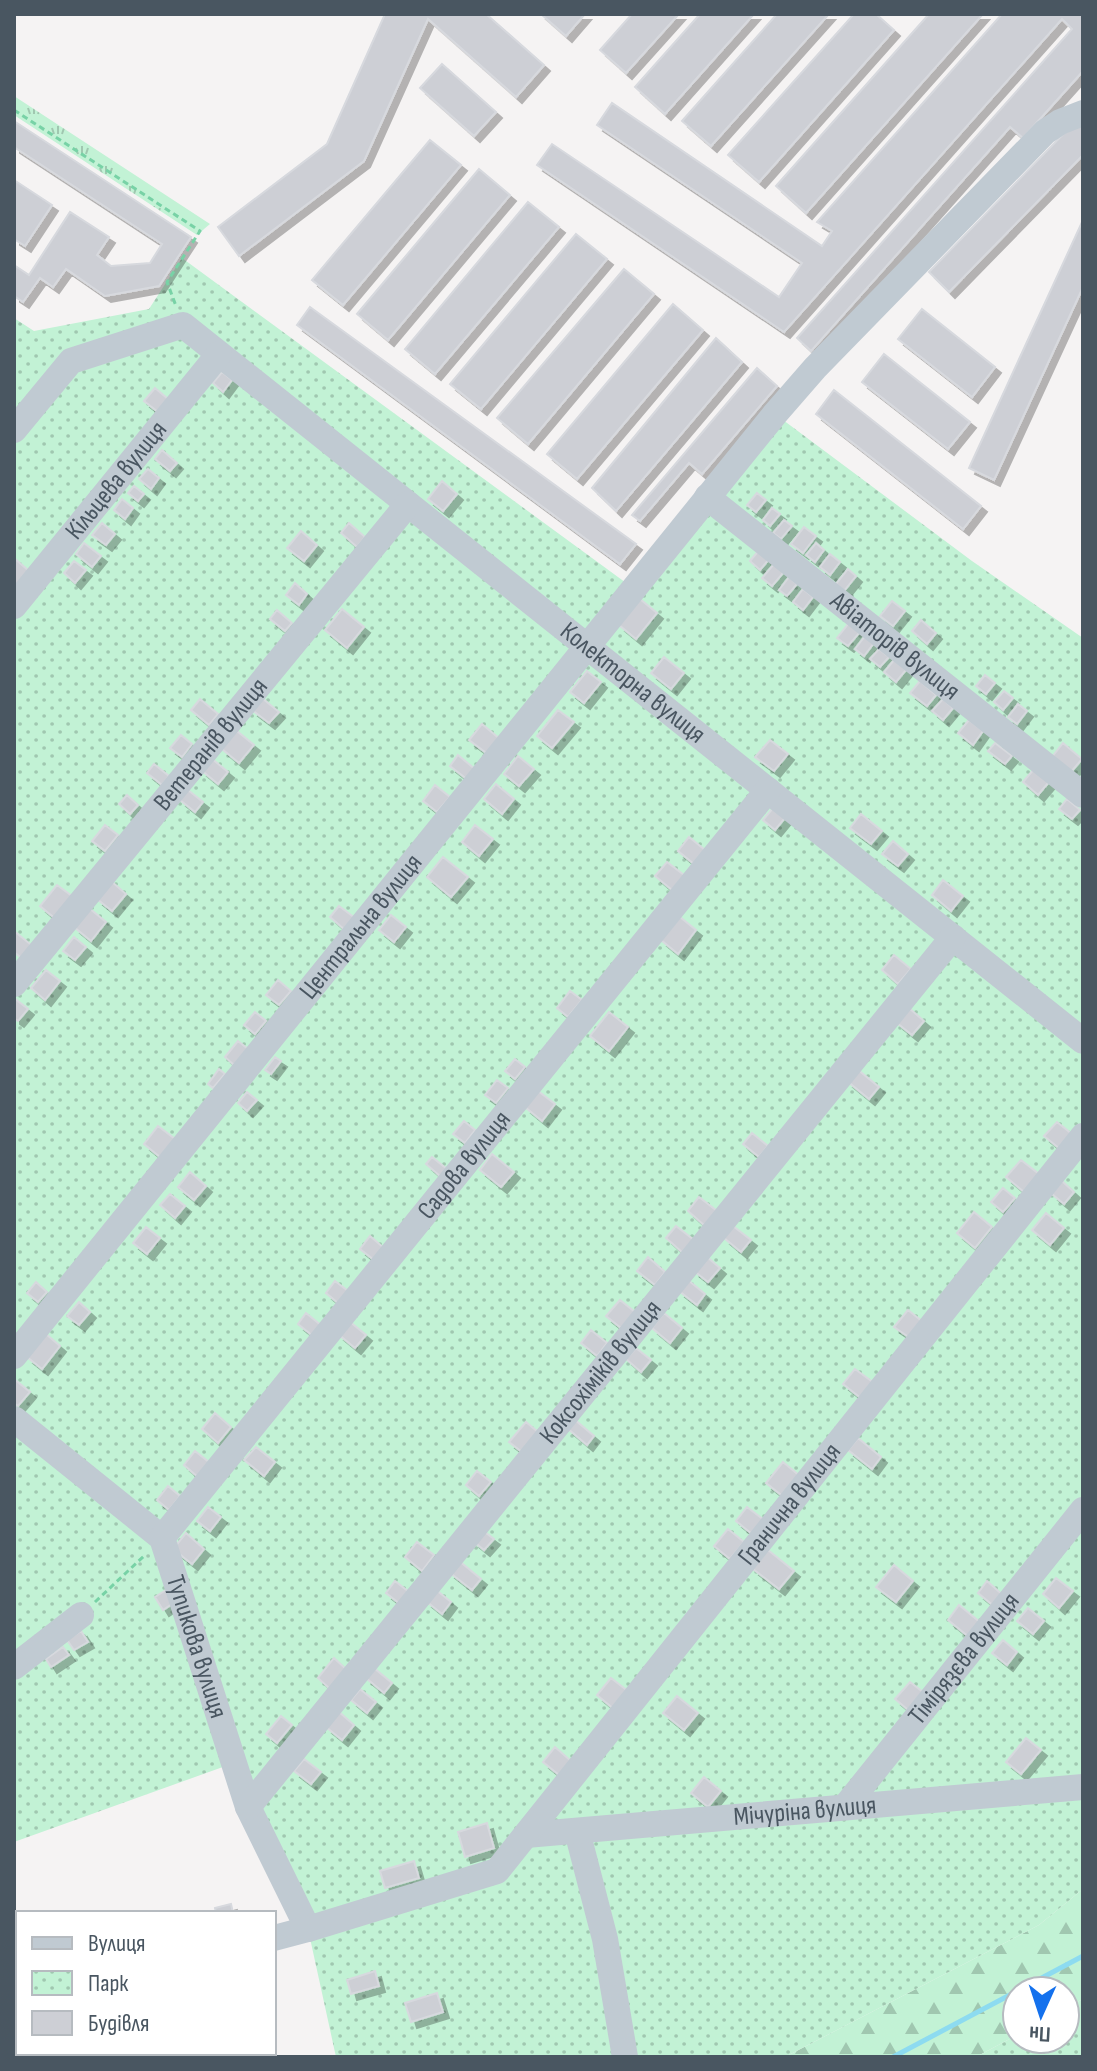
<svg xmlns="http://www.w3.org/2000/svg" width="1097" height="2071" font-family="'Sofia Sans Condensed',sans-serif">
<style>
.grass{fill:url(#grass-tufts)}
.forest{fill:url(#forest-firs)}
.park{fill:url(#park-dots)}
.lines{fill:none;stroke-linecap:round;stroke-linejoin:round}
.stream{stroke:#8ddbf0;stroke-width:5}
.building{fill:#cdcfd5;stroke:#d7d9de;stroke-width:2;filter:url(#shadow)}
.path{stroke:#78d2a6;stroke-width:3;stroke-dasharray:6 4;stroke-linecap:butt}
.minor{stroke:#c0cad2;stroke-width:26}
.labels{text-anchor:middle;dominant-baseline:central;stroke-width:8;stroke-linejoin:round;paint-order:stroke}
.street-label{font-size:26px;fill:#495661;stroke:#fff}
</style>
<defs>
<pattern id="grass-tufts" width="24" height="20" patternUnits="userSpaceOnUse" patternTransform="scale(2)"><rect width="24" height="20" fill="#c2f2d5"/><path d="M3 7l-1-3M5 7V3M7 7l1-3M15 17l-1-3M17 17v-4M19 17l1-3" fill="none" stroke="#a0c7b0"/></pattern>
<pattern id="forest-firs" width="22" height="20" patternUnits="userSpaceOnUse" patternTransform="scale(2)"><rect width="22" height="20" fill="#c2f2d5"/><path d="M5 1l3.5 6h-7zM16 11l3.5 6h-7z" fill="#a0c7b0"/></pattern>
<pattern id="park-dots" width="8" height="8" patternUnits="userSpaceOnUse" patternTransform="scale(2)"><rect width="8" height="8" fill="#c2f2d5"/><path d="M2 2h.1M6 6h.1" fill="none" stroke="#a0c7b0" stroke-width="1.8" stroke-linecap="round"/></pattern>
<filter id="shadow"><feDropShadow dx="6" dy="6" stdDeviation="0" flood-color="#0004"/></filter>
</defs>
<rect width="100%" height="100%" fill="#f5f3f3"/>
<path class="grass" d="M14 96 210 224 197 235 14 115Z"/>
<path class="forest" d="M1083 1889V1999L1065 2008V1991H1017V2035L976 2057H785L1039 1925Z"/>
<path class="park" d="M182 258 633 588 775 414 972 561 1083 638V1889L1039 1925 785 2057H336L308 1929 234 1763 14 1842V318L34 331 149 309Z
M1083 1999V2057H976L1017 2035V2039H1065V2008Z"/>
<g class="lines">
<path class="stream" d="M893 2057 1083 1956"/>
</g>
<path class="building" d="M385 14H486L544 65 516 97 428 19 364 161 239 256 218 227 327 144Z
M541 14H585L566 36Z
M632 14H679L626 73 600 50Z
M700 14H754L665 114 635 87Z
M777 14H829L711 146 682 121Z
M854 14H876L894 30 759 182 728 155Z
M929 14H983L806 213 776 186Z
M1002 14H1083V71L1023 138 1010 127 811 351 797 338 1072 29 1062 19 784 332 537 165 552 144 779 297 802 263 597 125 612 103 822 246 832 231 817 222Z
M442 64 496 112 474 136 420 88Z
M14 121 191 237 159 286 105 296 66 269 53 287 40 278 23 302 14 296V265L29 275 70 212 109 237 97 255 111 266 150 263 162 244 14 147Z
M1076 121 1083 128V155L949 292 929 272Z
M430 140 461 165 343 305 312 280Z
M479 169 510 195 388 340 357 314Z
M14 180 52 205 25 246 14 239Z
M528 202 559 227 435 374 405 349Z
M1083 220V287L994 480 969 468Z
M576 234 607 259 481 409 450 384Z
M624 269 654 294 528 444 497 418Z
M673 304 703 330 577 479 547 454Z
M310 307 636 544 620 564 297 325Z
M922 309 995 367 972 397 898 339Z
M716 338 742 362 616 511 592 488Z
M884 354 970 422 948 449 862 382Z
M757 368 777 386 702 474 689 463 640 521 632 515Z
M222 372 232 380 223 392 213 383Z
M155 388 168 399 158 412 144 401Z
M834 390 981 506 963 529 816 414Z
M162 450 177 463 170 471 155 459Z
M148 469 159 478 151 489 139 479Z
M442 481 457 494 443 511 428 499Z
M134 486 144 494 138 501 128 493Z
M757 493 766 500 756 512 747 505Z
M122 499 133 508 125 519 114 510Z
M772 508 780 514 770 526 763 520Z
M784 520 792 526 781 539 773 533Z
M102 523 115 534 106 545 92 535Z
M349 523 365 537 357 547 341 533Z
M804 527 816 536 803 553 791 544Z
M301 531 317 545 304 561 287 548Z
M84 543 101 556 92 567 76 554Z
M816 543 824 550 815 562 806 555Z
M760 549 770 558 760 570 750 561Z
M830 554 840 562 830 575 820 567Z
M14 558 29 571 17 586 14 584Z
M74 561 86 570 75 583 64 573Z
M774 564 784 572 772 586 762 578Z
M848 569 856 576 844 591 836 584Z
M789 577 797 584 787 596 779 590Z
M295 583 307 594 299 605 286 595Z
M803 589 813 597 803 610 793 602Z
M640 599 657 613 636 639 619 625Z
M892 601 905 611 893 626 880 616Z
M342 609 364 627 347 648 325 630Z
M277 610 292 623 285 631 270 619Z
M921 620 936 633 927 644 912 631Z
M849 623 860 632 848 646 837 638Z
M865 636 874 643 864 656 855 649Z
M879 649 889 657 880 667 870 659Z
M664 657 684 673 671 689 651 673Z
M894 660 906 670 896 682 884 672Z
M587 671 601 682 584 703 570 692Z
M985 675 995 683 986 694 976 686Z
M920 681 936 695 927 706 910 693Z
M1004 691 1013 698 1003 710 994 702Z
M262 698 279 712 269 723 252 710Z
M200 699 218 714 209 725 191 710Z
M943 699 953 708 943 720 932 711Z
M1018 704 1027 711 1017 724 1008 717Z
M558 710 574 722 552 748 537 736Z
M969 720 983 731 973 745 958 733Z
M482 724 501 740 489 755 469 740Z
M237 731 254 745 239 763 222 749Z
M181 735 192 744 182 757 170 748Z
M770 740 788 754 774 771 755 757Z
M995 743 1012 756 1005 764 988 751Z
M1063 743 1082 759 1071 772 1052 757Z
M458 755 476 770 468 780 450 766Z
M518 756 534 769 519 786 504 774Z
M211 758 228 772 218 784 201 770Z
M154 764 169 776 162 785 147 773Z
M1034 769 1049 782 1038 795 1023 782Z
M496 784 514 799 502 814 484 799Z
M435 785 450 797 437 812 423 801Z
M188 790 203 802 195 812 180 800Z
M127 795 138 805 130 814 119 804Z
M1067 799 1080 810 1072 819 1059 809Z
M778 802 790 812 775 830 763 820Z
M861 814 882 831 871 844 850 828Z
M105 825 118 835 105 851 92 841Z
M475 825 493 839 479 856 462 842Z
M689 837 705 850 694 864 678 851Z
M893 841 908 854 898 866 882 854Z
M443 857 468 877 451 897 427 877Z
M667 862 684 875 672 890 655 876Z
M943 880 963 896 951 911 932 895Z
M111 881 126 894 112 911 97 899Z
M57 885 76 899 58 921 40 906Z
M339 906 355 918 345 930 330 917Z
M89 908 106 922 91 941 74 927Z
M391 915 406 927 394 942 379 930Z
M680 917 696 930 678 954 661 940Z
M14 931 35 948 24 960 14 952Z
M74 937 86 947 75 960 63 951Z
M894 955 911 969 898 984 882 970Z
M46 970 60 981 45 1000 31 988Z
M278 980 291 991 279 1005 266 995Z
M570 991 582 1000 568 1017 557 1008Z
M14 998 28 1009 18 1021 14 1018Z
M909 1008 924 1021 912 1035 897 1023Z
M255 1012 266 1021 255 1034 244 1025Z
M609 1012 628 1027 609 1051 590 1036Z
M238 1041 248 1049 235 1066 225 1057Z
M275 1057 281 1061 271 1074 265 1070Z
M515 1059 525 1067 515 1079 505 1071Z
M219 1069 225 1074 213 1088 208 1084Z
M857 1069 879 1087 869 1099 847 1081Z
M497 1080 508 1088 496 1103 485 1095Z
M538 1091 555 1104 542 1121 525 1107Z
M247 1092 257 1100 247 1111 238 1103Z
M464 1121 475 1130 465 1143 453 1134Z
M1057 1122 1072 1134 1060 1149 1044 1136Z
M158 1126 175 1139 160 1157 144 1144Z
M752 1133 768 1146 759 1157 743 1144Z
M492 1154 514 1172 501 1187 480 1170Z
M432 1157 447 1169 441 1177 426 1164Z
M1021 1160 1039 1174 1024 1192 1006 1177Z
M190 1172 206 1186 194 1200 178 1187Z
M1062 1181 1074 1192 1064 1204 1052 1194Z
M1003 1188 1015 1198 1003 1212 991 1202Z
M170 1194 185 1206 175 1218 160 1205Z
M699 1197 717 1211 705 1226 688 1211Z
M974 1212 992 1227 975 1248 957 1233Z
M1046 1213 1064 1228 1050 1245 1032 1230Z
M676 1226 694 1240 683 1253 666 1238Z
M733 1226 751 1240 741 1252 724 1238Z
M146 1227 160 1238 147 1254 133 1243Z
M370 1236 384 1248 374 1260 360 1249Z
M706 1256 720 1268 708 1282 694 1271Z
M648 1257 665 1272 655 1285 637 1271Z
M688 1280 705 1294 697 1305 679 1291Z
M335 1281 348 1291 338 1303 326 1293Z
M36 1282 47 1292 38 1302 27 1293Z
M620 1300 635 1312 621 1328 606 1316Z
M79 1302 90 1312 79 1325 67 1316Z
M908 1310 923 1322 910 1338 894 1327Z
M306 1313 322 1326 314 1337 298 1324Z
M664 1313 682 1328 670 1343 652 1328Z
M349 1321 366 1335 355 1348 338 1334Z
M591 1330 607 1343 597 1356 581 1343Z
M46 1334 60 1346 42 1369 27 1357Z
M636 1348 651 1360 641 1372 626 1359Z
M855 1369 874 1383 862 1399 843 1384Z
M14 1379 30 1392 18 1406 14 1403Z
M215 1413 231 1427 218 1443 202 1429Z
M574 1419 594 1436 587 1445 567 1428Z
M526 1422 538 1432 522 1452 509 1442Z
M858 1438 881 1457 872 1469 848 1450Z
M256 1447 275 1462 264 1476 244 1460Z
M195 1451 210 1463 199 1478 184 1465Z
M783 1462 801 1477 785 1498 766 1483Z
M477 1471 491 1482 479 1496 466 1485Z
M168 1486 180 1496 169 1510 157 1500Z
M208 1507 221 1517 210 1531 197 1521Z
M747 1507 764 1520 752 1534 736 1521Z
M728 1529 744 1542 730 1559 714 1546Z
M482 1530 494 1539 484 1550 473 1541Z
M186 1533 204 1549 192 1564 173 1549Z
M417 1542 434 1555 422 1571 405 1557Z
M768 1550 794 1571 779 1589 753 1569Z
M458 1560 481 1579 472 1590 449 1572Z
M894 1565 913 1581 896 1602 876 1587Z
M1056 1578 1073 1591 1059 1608 1043 1594Z
M395 1581 409 1592 400 1604 386 1593Z
M987 1581 1004 1596 995 1607 978 1593Z
M169 1588 178 1600 163 1610 155 1597Z
M435 1589 451 1602 442 1614 426 1601Z
M959 1605 981 1623 969 1637 948 1620Z
M1028 1608 1044 1621 1033 1634 1017 1621Z
M81 1631 88 1642 74 1650 67 1640Z
M1003 1640 1017 1652 1007 1665 992 1653Z
M63 1647 69 1655 51 1667 46 1659Z
M334 1658 346 1669 330 1689 318 1678Z
M374 1668 392 1683 384 1693 366 1678Z
M611 1678 629 1692 615 1710 597 1695Z
M910 1682 928 1696 913 1714 895 1699Z
M360 1689 376 1702 367 1713 351 1700Z
M677 1696 698 1713 684 1730 663 1713Z
M338 1711 354 1725 342 1740 326 1727Z
M281 1716 292 1725 277 1743 266 1734Z
M1026 1738 1041 1750 1021 1774 1006 1762Z
M555 1747 571 1761 559 1775 543 1762Z
M304 1759 321 1772 311 1784 294 1771Z
M704 1777 721 1791 708 1807 691 1793Z
M487 1823 494 1848 465 1857 458 1832Z
M414 1861 419 1878 385 1888 380 1871Z
M231 1904 233 1913H216L215 1908Z
M375 1971 379 1986 351 1994 347 1980Z
M437 1993 443 2012 411 2022 405 2003Z"/>
<g class="lines">
<path class="path" d="M14 110 200 231 167 282 176 306
M95 1602 145 1555"/>
<g class="minor">
<path id="s1" d="M14 430 71 361 183 325 1083 1041"/>
<path id="s2" d="M707 497 1083 795"/>
<path id="s3" d="M14 606 219 354"/>
<path id="s4" d="M14 984 408 504"/>
<path id="s5" d="M14 1356 775 414 815 368 1045 132 1060 122 1083 113"/>
<path id="s6" d="M14 1419 162 1538 248 1807 308 1929"/>
<path id="s7" d="M162 1538 768 790"/>
<path d="M14 1667 81 1615"/>
<path id="s8" d="M248 1807 953 937"/>
<path id="s9" d="M845 1807 1083 1510"/>
<path d="M577 1831 605 1939 625 2057"/>
<path id="s10" d="M526 1835 1083 1787"/>
<path id="s11" d="M274 1938 308 1929 497 1871 1083 1136"/>
<path d="M14 2002 18 2001"/>
</g>
</g>
<g class="labels">
<g class="street-label">
<text stroke="none"><textPath href="#s3" startOffset="162">Кільцева вулиця</textPath></text>
<text stroke="none"><textPath href="#s2" startOffset="240">Авіаторів вулиця</textPath></text>
<text stroke="none"><textPath href="#s1" startOffset="782">Колекторна вулиця</textPath></text>
<text stroke="none"><textPath href="#s4" startOffset="310">Ветеранів вулиця</textPath></text>
<text stroke="none"><textPath href="#s5" startOffset="552">Центральна вулиця</textPath></text>
<text stroke="none"><textPath href="#s7" startOffset="480">Садова вулиця</textPath></text>
<text stroke="none"><textPath href="#s8" startOffset="560">Коксохіміків вулиця</textPath></text>
<text stroke="none"><textPath href="#s11" startOffset="702">Гранична вулиця</textPath></text>
<text stroke="none"><textPath href="#s6" startOffset="304">Тупикова вулиця</textPath></text>
<text stroke="none"><textPath href="#s9" startOffset="190">Тімірязєва вулиця</textPath></text>
<text stroke="none"><textPath href="#s10" startOffset="280">Мічуріна вулиця</textPath></text>
</g>
</g>
<rect width="1097" height="2071" fill="none" stroke="#495661" stroke-width="32"/>
<rect x="16" y="1911" width="260" height="144" fill="#ffffff" stroke="#b6bbc0" stroke-width="2"/>
<rect x="32" y="1937" width="40" height="12" fill="#c0cad2" stroke="#b6bbc0" stroke-width="2"/>
<text x="88" y="1951" font-size="24" fill="#495661">Вулиця</text>
<rect x="32" y="1971" width="40" height="24" fill="url(#park-dots)" stroke="#b6bbc0" stroke-width="2"/>
<text x="88" y="1991" font-size="24" fill="#495661">Парк</text>
<rect x="32" y="2011" width="40" height="24" fill="#cdcfd5" stroke="#b6bbc0" stroke-width="2"/>
<text x="88" y="2031" font-size="24" fill="#495661">Будівля</text>
<g transform="translate(1041 2015) rotate(183)"><circle r="38" fill="#ffffff" stroke="#b6bbc0" stroke-width="2"/>
<path d="M0-6L14 30L0 20L-14 30Z" fill="#1471ed"/>
<text y="-12" font-size="22" font-weight="bold" text-anchor="middle" fill="#495661">Пн</text>
</g>
</svg>
